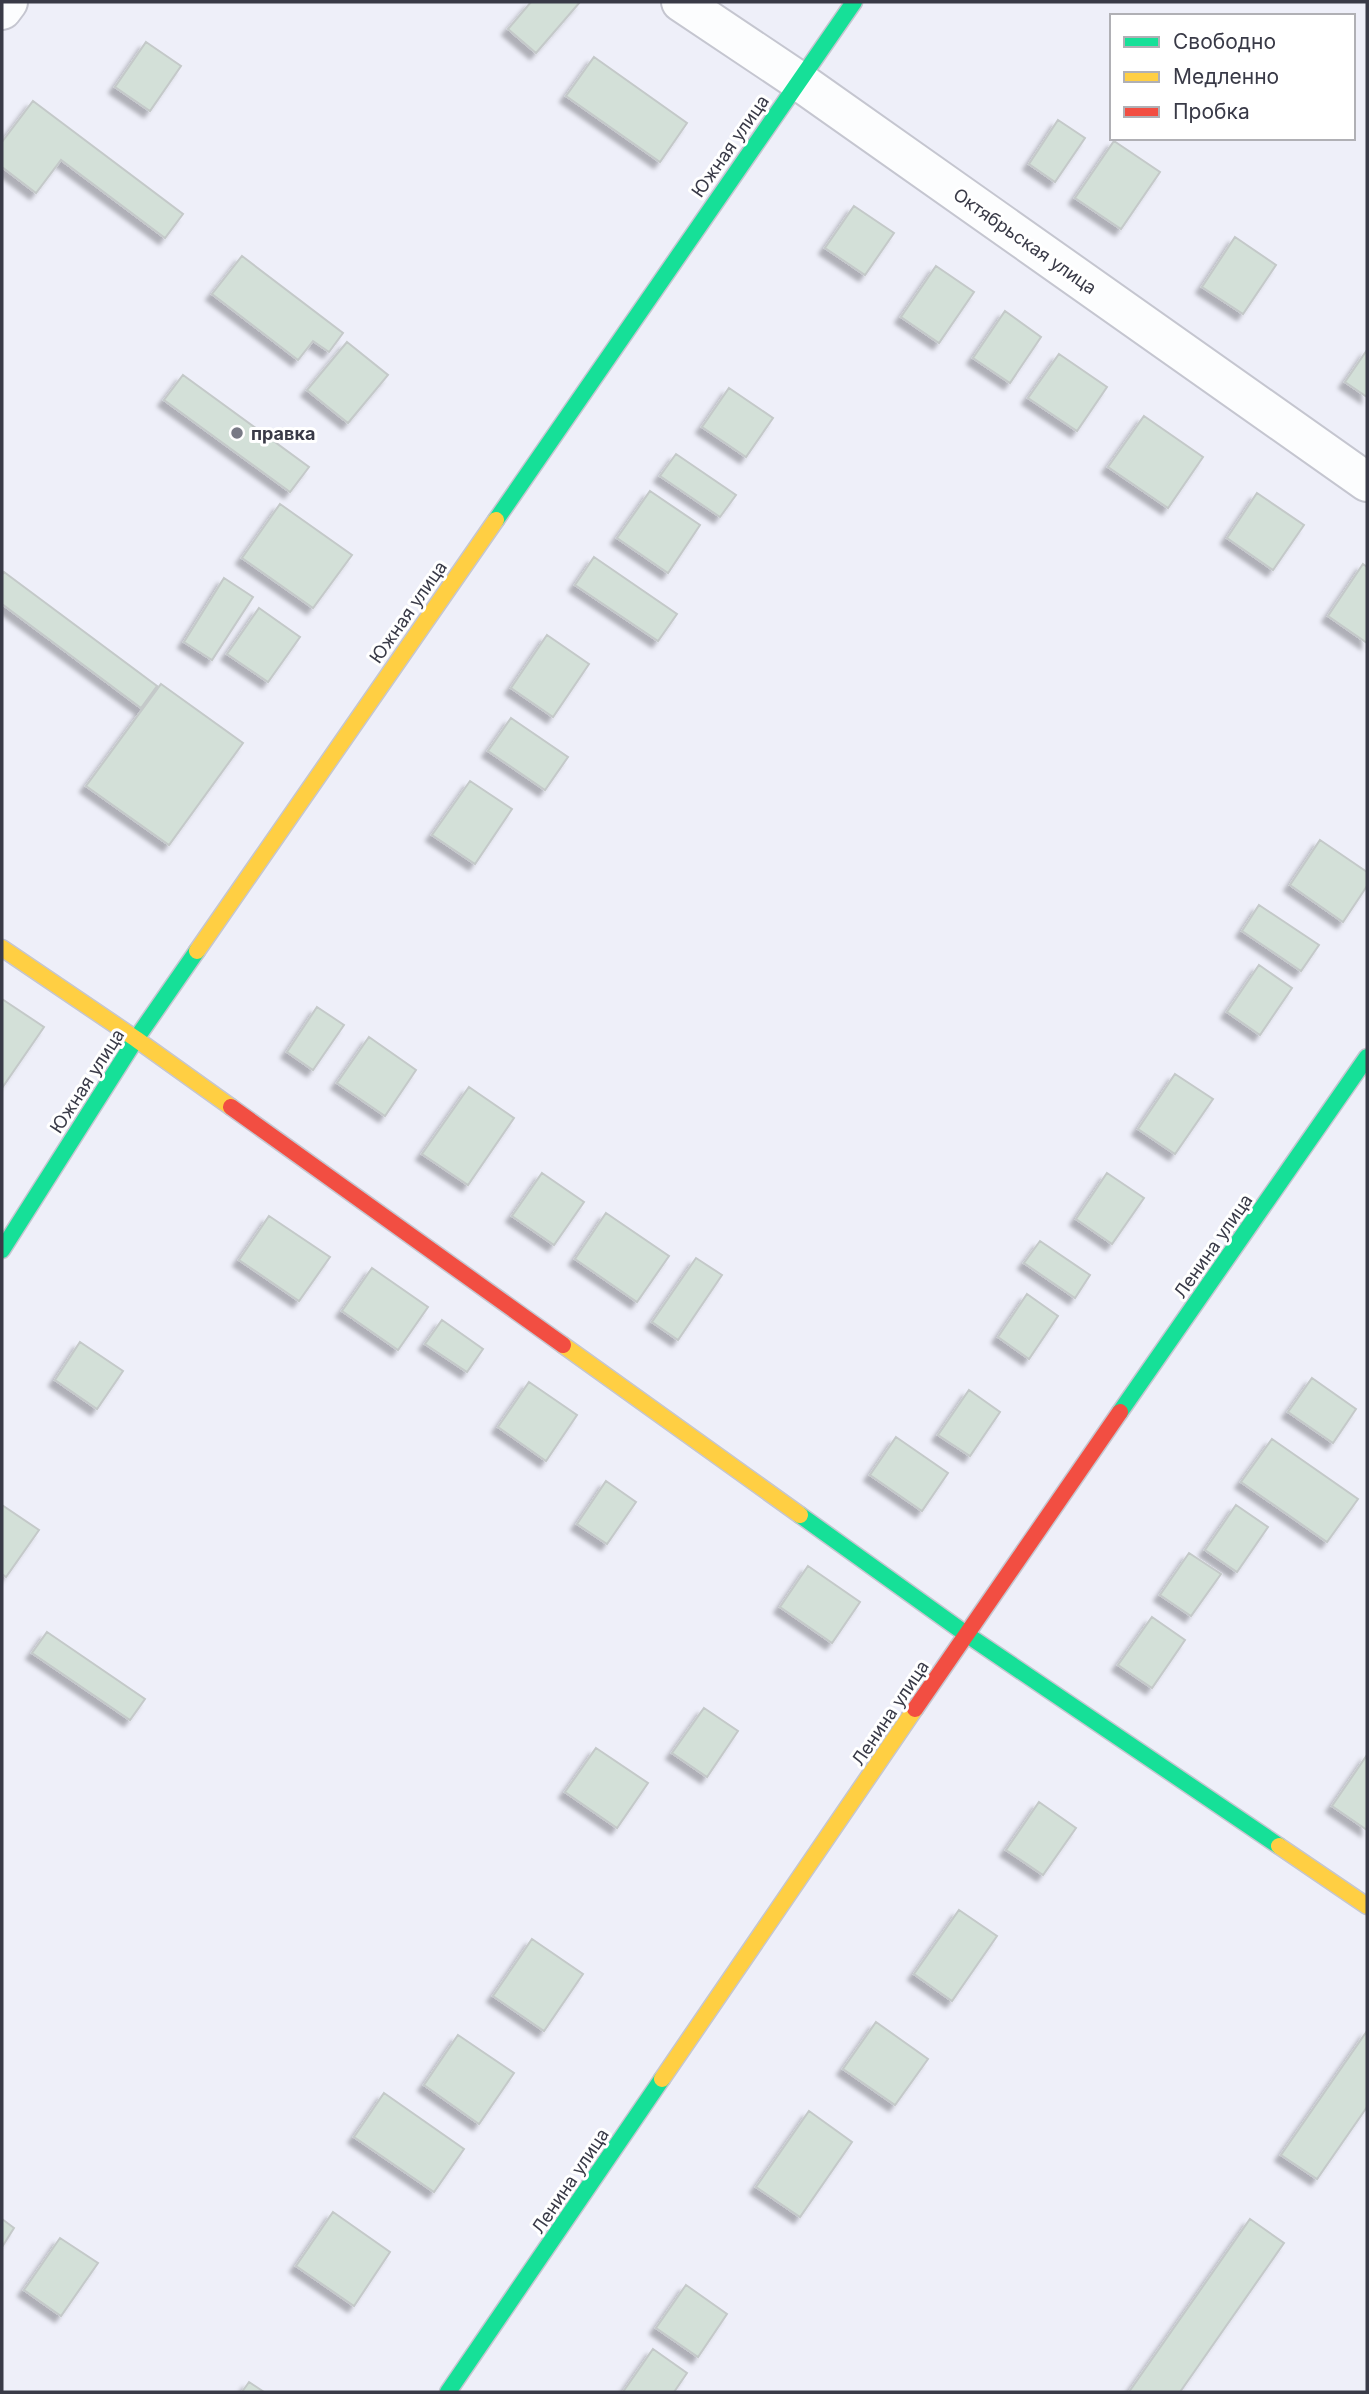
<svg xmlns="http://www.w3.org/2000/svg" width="1369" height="2394" font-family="Inter,sans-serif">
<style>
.building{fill:#d3e0d8;stroke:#c4c9c9;stroke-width:2;filter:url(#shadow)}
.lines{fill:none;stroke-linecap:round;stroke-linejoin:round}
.street-casing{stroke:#c5c6d0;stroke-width:42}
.fast-casing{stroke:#c5c6d0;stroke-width:19}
.slow-casing{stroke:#c5c6d0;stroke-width:19}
.jam-casing{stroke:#c5c6d0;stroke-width:19}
.street{stroke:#fcfdfe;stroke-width:38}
.fast{stroke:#16e098;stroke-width:16}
.slow{stroke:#ffcf43;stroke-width:16}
.jam{stroke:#f24e42;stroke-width:16}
.poi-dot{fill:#787985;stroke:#fff;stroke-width:2.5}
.labels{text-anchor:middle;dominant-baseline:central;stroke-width:6;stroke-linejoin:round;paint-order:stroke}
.street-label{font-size:18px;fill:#393a47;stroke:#fff}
.poi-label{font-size:18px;font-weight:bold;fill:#393a47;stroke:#fff;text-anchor:start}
</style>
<defs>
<filter id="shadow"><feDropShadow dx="-6" dy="6" stdDeviation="2" flood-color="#0004"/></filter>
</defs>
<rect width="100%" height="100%" fill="#eeeff9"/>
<path class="building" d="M531 2H580L536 53 508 29Z
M146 42 181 66 150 111 115 87Z
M594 57 687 123 660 162 566 96Z
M33 101 183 214 165 238 61 160 36 193 2 167V142Z
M1058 120 1085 138 1055 182 1029 164Z
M1114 141 1160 172 1121 229 1075 198Z
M854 206 894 233 865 275 825 248Z
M1235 237 1276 265 1243 314 1202 287Z
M242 256 343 333 329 352 313 341 298 360 212 294Z
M936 266 974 292 939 343 901 317Z
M1005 311 1041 337 1010 383 973 358Z
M347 342 388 375 348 423 307 390Z
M1367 350V397L1345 382Z
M1059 354 1107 387 1077 431 1028 398Z
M183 375 309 467 290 492 164 400Z
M729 388 773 418 746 457 702 427Z
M1144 416 1203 457 1168 508 1108 467Z
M676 454 736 495 720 517 660 476Z
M650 491 700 525 668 573 617 538Z
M1257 493 1304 525 1273 570 1227 538Z
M280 504 352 555 313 608 242 558Z
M594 557 677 614 658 641 575 585Z
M1363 564 1367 567V643L1328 616Z
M4 572 157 686 141 708 2 604V575Z
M224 578 253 597 212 660 184 642Z
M259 608 300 637 268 682 227 654Z
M547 635 589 664 553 717 511 688Z
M161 684 243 743 169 845 86 786Z
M511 718 568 757 545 790 488 751Z
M470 781 512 809 475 864 432 835Z
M1320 840 1367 872V886L1343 922 1290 885Z
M1259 905 1319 945 1301 971 1242 931Z
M1259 965 1292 988 1260 1035 1227 1012Z
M2 999 44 1027 2 1088Z
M317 1007 344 1025 313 1070 287 1052Z
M369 1037 416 1070 385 1116 337 1083Z
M1175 1074 1213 1099 1175 1154 1138 1129Z
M469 1087 514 1118 468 1185 422 1154Z
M542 1173 584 1202 554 1245 512 1216Z
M1107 1173 1144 1198 1112 1244 1076 1219Z
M606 1213 669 1256 637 1302 575 1259Z
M269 1216 330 1257 299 1301 239 1260Z
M1040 1241 1090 1275 1075 1298 1024 1263Z
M696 1258 722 1275 678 1340 652 1322Z
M372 1268 428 1307 398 1350 342 1311Z
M1027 1294 1058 1316 1029 1359 998 1337Z
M442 1320 483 1349 467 1372 425 1344Z
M80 1342 123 1371 97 1409 55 1380Z
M1312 1378 1356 1409 1333 1443 1288 1412Z
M529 1382 577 1415 546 1461 498 1427Z
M969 1390 1000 1412 970 1456 938 1435Z
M896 1437 948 1473 922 1511 870 1475Z
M1272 1439 1358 1499 1327 1542 1241 1482Z
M606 1481 636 1502 607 1544 577 1524Z
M2 1505 39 1530 6 1577 2 1574Z
M1236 1505 1268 1527 1237 1572 1205 1550Z
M1189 1553 1221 1574 1191 1616 1160 1595Z
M808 1566 860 1602 832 1643 780 1607Z
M1152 1617 1185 1640 1152 1688 1118 1665Z
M47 1632 145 1699 130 1720 32 1653Z
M704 1708 738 1731 707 1777 672 1753Z
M596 1748 648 1783 617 1828 565 1792Z
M1367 1755V1830L1332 1806Z
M1039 1802 1076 1828 1043 1875 1006 1850Z
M959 1910 997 1936 952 2001 914 1974Z
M532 1939 583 1974 544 2031 493 1996Z
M876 2022 928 2059 895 2105 843 2069Z
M1367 2031V2107L1317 2179 1281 2155Z
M458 2035 514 2073 479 2124 424 2085Z
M384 2093 464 2149 434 2192 354 2137Z
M809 2111 852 2142 800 2217 756 2187Z
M333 2212 390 2252 354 2306 296 2266Z
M2 2219 14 2228 2 2247Z
M1250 2219 1284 2243 1180 2392H1129Z
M60 2238 98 2263 61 2316 24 2290Z
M686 2285 727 2314 698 2357 656 2328Z
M653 2349 687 2373 674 2392H623Z
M249 2382 264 2392H242Z"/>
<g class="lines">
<defs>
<path id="street" d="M681 2 799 81 1367 482
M2 10 8 2"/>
<path id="fast" d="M496 520 854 2
M2 1250 136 1039 197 951
M1120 1412 1367 1057
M800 1515 966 1634 1279 1846
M448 2392 662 2079"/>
<path id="slow" d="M2 948 136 1039 231 1107
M197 951 496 520
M563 1345 800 1515
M1279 1846 1367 1906
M662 2079 915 1709"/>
<path id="jam" d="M231 1107 563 1345
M915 1709 1120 1412"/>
</defs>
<use href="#street" class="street-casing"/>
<use href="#fast" class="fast-casing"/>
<use href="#slow" class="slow-casing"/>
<use href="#jam" class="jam-casing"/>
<use href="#street" class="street"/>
<use href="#fast" class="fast"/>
<use href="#slow" class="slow"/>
<use href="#jam" class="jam"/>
</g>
<circle class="poi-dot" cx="237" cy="433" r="7"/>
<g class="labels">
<g class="street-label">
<text transform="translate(730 146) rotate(-55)">Южная улица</text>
<text transform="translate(1025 241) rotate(35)">Октябрьская улица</text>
<text transform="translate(408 612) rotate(-55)">Южная улица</text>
<text transform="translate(87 1081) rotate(-57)">Южная улица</text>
<text transform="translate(1213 1246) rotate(-55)">Ленина улица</text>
<text transform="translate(890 1713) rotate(-56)">Ленина улица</text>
<text transform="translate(570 2181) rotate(-56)">Ленина улица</text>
</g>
<g class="poi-label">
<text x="251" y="433">правка</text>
</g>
</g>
<rect width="1369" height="2394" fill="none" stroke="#393a47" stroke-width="7"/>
<rect x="1110" y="14" width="245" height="126" fill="#ffffff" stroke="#b0b0b5" stroke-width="2"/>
<rect x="1124" y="37" width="35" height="10" fill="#16e098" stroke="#b0b0b5" stroke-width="2"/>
<text x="1173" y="49" font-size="21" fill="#393a47">Свободно</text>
<rect x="1124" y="72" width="35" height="10" fill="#ffcf43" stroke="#b0b0b5" stroke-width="2"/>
<text x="1173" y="84" font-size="21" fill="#393a47">Медленно</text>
<rect x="1124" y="107" width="35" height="10" fill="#f24e42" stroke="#b0b0b5" stroke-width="2"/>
<text x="1173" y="119" font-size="21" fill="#393a47">Пробка</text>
</svg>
